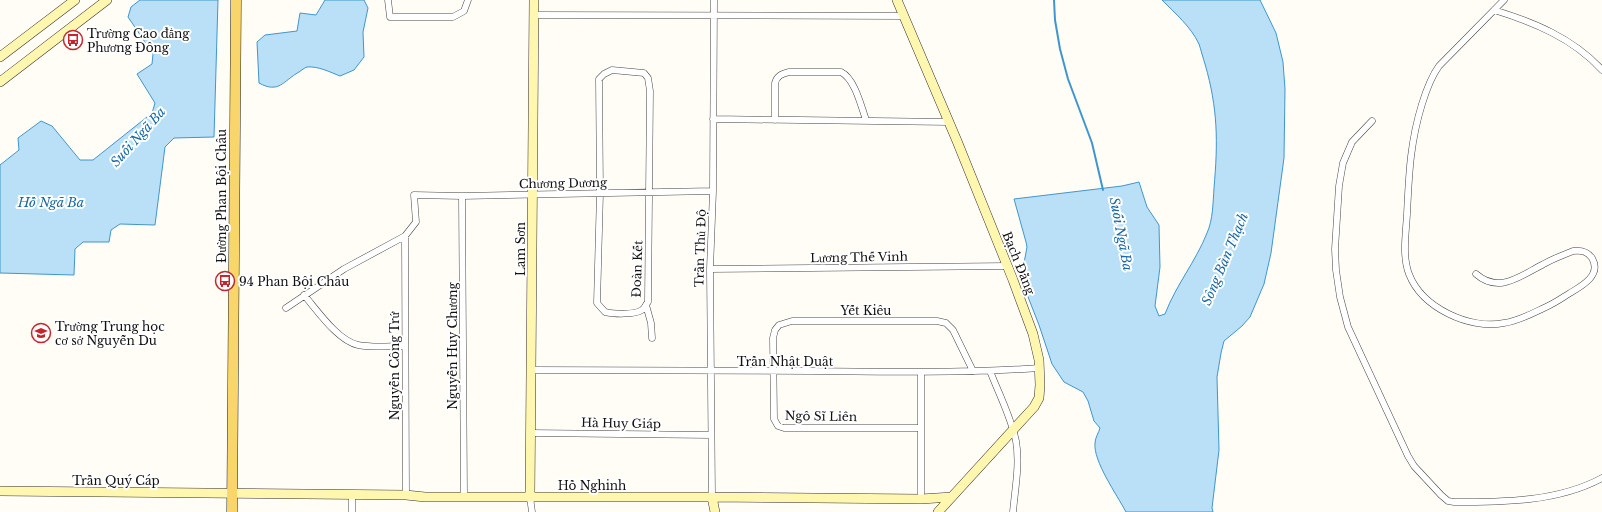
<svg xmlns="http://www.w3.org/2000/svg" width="1602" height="512" font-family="'Libre Baskerville',serif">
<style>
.water{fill:#b9e0f7;stroke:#3f96cf}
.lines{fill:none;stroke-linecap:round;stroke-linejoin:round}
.stream{stroke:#3f96cf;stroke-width:2}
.street-casing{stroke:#444;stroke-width:7}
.secondary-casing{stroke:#333;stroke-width:10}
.primary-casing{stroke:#222;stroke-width:11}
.street{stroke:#fff;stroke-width:6}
.secondary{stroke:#fff6b0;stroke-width:9}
.primary{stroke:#f9d66b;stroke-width:10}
.labels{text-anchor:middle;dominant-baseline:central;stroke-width:4;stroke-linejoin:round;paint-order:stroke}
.poi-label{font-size:12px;fill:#111;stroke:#fff;text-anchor:start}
.street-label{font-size:12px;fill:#111;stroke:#fff}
.water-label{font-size:13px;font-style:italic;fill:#1768a6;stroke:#fff}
</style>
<rect width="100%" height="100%" fill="#fffdf5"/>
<path class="water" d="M140 0H218L214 137 174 138 165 147 155 225 120 224 111 230 109 242H83L75 249 74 275 0 273V165L19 150 18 138 41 121 52 126 80 160H93L152 113 155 103 137 74 152 64 153 54 128 17 131 7Z
M325 0H364L368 8 363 32 364 57 354 70 340 76C330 72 318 66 307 67 304 68 302 70 299 72 283 81 279 94 259 83L257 42 265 35 297 31 300 13 316 15Z
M1162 0H1260L1276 33 1283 62 1285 89 1284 158 1271 253 1264 284 1250 317 1242 326 1224 341 1221 353 1217 377 1219 450 1212 508 1213 512H1126C1117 495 1093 461 1095 443 1095 438 1099 432 1100 428L1094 421 1088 401 1083 392 1064 382 1052 364 1039 325 1021 279 1027 247 1026 242 1014 199 1122 186 1139 182 1147 207 1159 225 1160 267 1155 306 1159 316 1165 314C1176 285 1196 261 1207 233 1213 220 1213 202 1214 188 1218 142 1218 109 1205 64 1203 58 1201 50 1199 44 1191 27 1175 13 1162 0Z"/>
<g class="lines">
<path class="stream" d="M1054 0 1055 20 1060 49 1068 79 1092 143 1103 190"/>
<defs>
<path id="street" d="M388 0 390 17H453L464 11 468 0
M1494 10C1533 22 1573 38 1602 70
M533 15 904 16
M612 70 644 73 648 78 650 91 648 302C646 304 645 308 642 310 635 315 613 314 605 312L597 303 600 193 599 79 604 74Z
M713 119 949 122
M775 120V83C777 76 781 74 789 72H841C855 79 861 106 866 120
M1372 121 1352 142 1343 163 1339 186 1335 249 1336 270 1340 297 1348 327 1408 456 1414 466 1441 495 1448 501 1454 502C1503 502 1558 502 1602 478
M462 196 464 496
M405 236 406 495
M710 269 1008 266
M1476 274C1499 294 1520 276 1542 265 1552 259 1563 255 1573 251 1581 250 1587 251 1592 258 1602 275 1582 286 1570 293 1562 298 1555 303 1546 307 1533 313 1519 321 1504 323 1470 330 1422 308 1409 274 1402 256 1406 233 1407 214 1409 174 1410 143 1422 104 1426 91 1431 77 1439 66L1504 0
M304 295C317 310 338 341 358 345 373 348 390 346 405 346
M646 305 651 323 652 338
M286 308 344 269 405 236 416 222 414 195 462 196 713 191
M531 370C625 371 719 371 813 371 888 372 964 373 1040 368
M990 371C999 394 1011 417 1016 441 1020 464 1015 489 1013 512
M921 372V499
M921 428H784L778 426 774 419 773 338 775 330 779 325 792 321H937L946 323 953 330 973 371
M530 433 711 435
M530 497 532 512
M712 497 710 269 713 191 714 0
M352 512V495"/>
<path id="secondary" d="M897 0 957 141 1013 280 1033 334 1039 360 1040 385 1039 398 1034 407 938 512
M0 57 75 0
M0 82 107 0
M0 491 406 495 425 497H712L921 499 952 497
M530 497 534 0
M712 497 715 512"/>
<path id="primary" d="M232 512 236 0"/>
</defs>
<use href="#street" class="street-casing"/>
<use href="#secondary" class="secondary-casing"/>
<use href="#primary" class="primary-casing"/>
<use href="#street" class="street"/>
<use href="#secondary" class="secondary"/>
<use href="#primary" class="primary"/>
</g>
<defs>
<symbol id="bus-ring" viewBox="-11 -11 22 22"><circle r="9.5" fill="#fff" stroke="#c4262e" stroke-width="1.5"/><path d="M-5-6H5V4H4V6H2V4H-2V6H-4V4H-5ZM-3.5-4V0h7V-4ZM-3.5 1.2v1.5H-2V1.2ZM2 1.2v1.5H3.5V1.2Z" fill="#c4262e"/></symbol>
<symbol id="school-ring" viewBox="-11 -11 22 22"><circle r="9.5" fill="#fff" stroke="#c4262e" stroke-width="1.5"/><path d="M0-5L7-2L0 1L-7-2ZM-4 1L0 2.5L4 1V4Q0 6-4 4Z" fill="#c4262e"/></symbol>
</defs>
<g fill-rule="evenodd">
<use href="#bus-ring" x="62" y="29" width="22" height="22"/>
<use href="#bus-ring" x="214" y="270" width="22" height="22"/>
<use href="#school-ring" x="30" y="322" width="22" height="22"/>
</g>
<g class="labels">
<g class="poi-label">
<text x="87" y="33">Trường Cao đẳng<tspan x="87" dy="14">Phương Đông</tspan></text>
<text x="239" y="281">94 Phan Bội Châu</text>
<text x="55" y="326">Trường Trung học<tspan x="55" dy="14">cơ sở Nguyễn Du</tspan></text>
</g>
<g class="street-label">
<text transform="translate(563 183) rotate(-1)">Chương Dương</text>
<text transform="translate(221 196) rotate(-90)">Đường Phan Bội Châu</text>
<text transform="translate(700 248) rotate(-88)">Trần Thủ Độ</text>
<text transform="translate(520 249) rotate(-90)">Lam Sơn</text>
<text transform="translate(859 257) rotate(-1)">Lương Thế Vinh</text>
<text transform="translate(1019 263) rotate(68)">Bạch Đằng</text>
<text transform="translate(637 269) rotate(-88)">Đoàn Kết</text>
<text x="866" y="310">Yết Kiêu</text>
<text transform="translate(452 346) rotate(-90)">Nguyễn Huy Chương</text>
<text x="785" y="361">Trần Nhật Duật</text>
<text transform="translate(394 366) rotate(-90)">Nguyễn Công Trứ</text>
<text transform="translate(821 416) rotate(1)">Ngô Sĩ Liên</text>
<text transform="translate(621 423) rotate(1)">Hà Huy Giáp</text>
<text x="116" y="480">Trần Quý Cáp</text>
<text x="592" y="485">Hồ Nghinh</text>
</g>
<g class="water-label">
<text transform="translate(138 137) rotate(-48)">Suối Ngã Ba</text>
<text x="51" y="202">Hồ Ngã Ba</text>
<text transform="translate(1121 234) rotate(79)">Suối Ngã Ba</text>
<text transform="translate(1225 259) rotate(-67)">Sông Bàn Thạch</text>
</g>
</g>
</svg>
